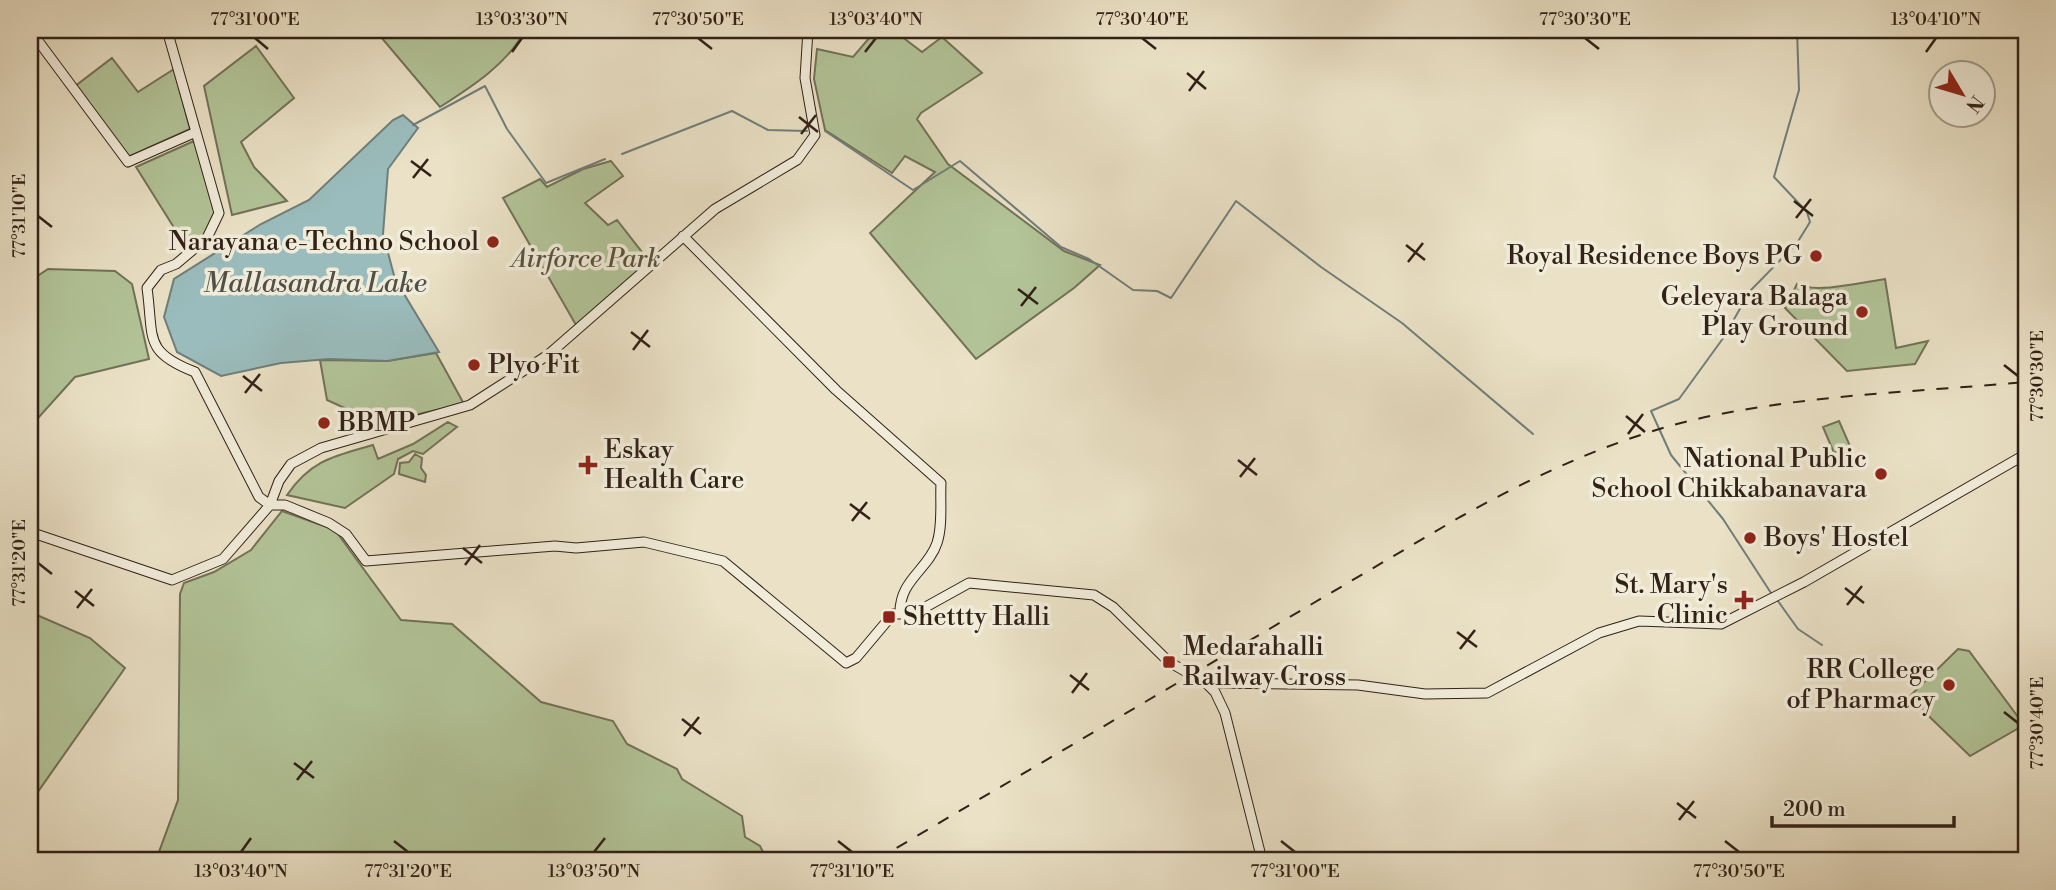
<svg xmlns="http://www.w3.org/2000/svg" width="2056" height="890" font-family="'Libre Bodoni',serif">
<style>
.green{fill:#b2c498;stroke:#727258;stroke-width:2}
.water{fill:#9abcbc;stroke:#707e7a;stroke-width:2}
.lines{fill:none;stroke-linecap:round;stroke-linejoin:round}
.stream{stroke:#707e7a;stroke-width:2}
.secondary-casing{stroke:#312117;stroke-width:11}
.secondary{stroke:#f1ecda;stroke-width:9}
.rail{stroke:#312117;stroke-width:2;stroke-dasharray:12 12;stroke-linecap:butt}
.ticks{fill:none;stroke:#312117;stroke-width:2.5}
.poi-dot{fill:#8f2418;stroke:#f1ecda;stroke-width:2.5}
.labels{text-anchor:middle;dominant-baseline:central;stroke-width:7;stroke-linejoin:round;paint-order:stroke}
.poi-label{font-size:26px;fill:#312117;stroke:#f1ecda;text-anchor:end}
.park-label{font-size:26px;font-style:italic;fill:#58523e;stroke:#f1ecda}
.water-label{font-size:28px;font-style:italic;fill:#505049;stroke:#f1ecda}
.neatline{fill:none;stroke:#312117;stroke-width:2.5}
.ticks-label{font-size:18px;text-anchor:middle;fill:#312117}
</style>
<rect width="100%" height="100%" fill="#eae1c6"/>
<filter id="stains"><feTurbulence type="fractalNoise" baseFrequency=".00286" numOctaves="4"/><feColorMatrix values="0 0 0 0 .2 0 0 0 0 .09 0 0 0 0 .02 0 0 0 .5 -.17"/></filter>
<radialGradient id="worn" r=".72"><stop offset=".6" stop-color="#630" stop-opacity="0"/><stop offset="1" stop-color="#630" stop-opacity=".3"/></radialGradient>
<path class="green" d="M375 30H525C509 63 470 88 440 107Z
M876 30H893L922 52 942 37 982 73 921 113 917 119 948 164 1064 251 1100 265 1074 288 976 359 870 233 935 172 905 156 892 173 825 130 814 79 817 49 853 57Z
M256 46 294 98 241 142 254 167 287 201 232 215 204 86Z
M112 58 138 92 174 69 190 129 128 157 74 87Z
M194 141 216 213 204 235 188 250 136 167Z
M611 161 623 176 585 203 608 225 617 220 649 261 576 325 503 198 540 179 547 187 583 169Z
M48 269 115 271 132 284 149 359 75 377 30 427V281Z
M1885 279 1896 348 1928 341 1915 364 1847 371 1785 308 1797 284C1815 294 1864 282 1885 279Z
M436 353 464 404 360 427V415L327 400 320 360 387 361Z
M1839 421 1850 446 1834 453 1823 427Z
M448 422 457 427 423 454 413 451 398 459 394 474 345 508 287 495C311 460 334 456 373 445L378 459 413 444Z
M415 454 422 458 421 468 426 475 425 482 399 474 400 463 409 462Z
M282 511 335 530 401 620 452 624 541 702 613 721 627 744 677 769 682 779 742 816 745 837 760 846 767 860H156L178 800 180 594 184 583 214 572 251 550Z
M30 612 90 638 125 668 30 803Z
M1958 649 1969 651 2024 725 1970 756 1909 697Z"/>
<path class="water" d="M403 115 418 128 388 169 383 234 395 279 439 352 387 361 329 359 281 363 221 376 177 352 164 317 174 279 261 224 309 200 393 120Z"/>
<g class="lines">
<path class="stream" d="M413 125 485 86 507 129 546 183 605 159
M825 131 913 190 960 161 1061 247 1089 259 1133 290 1157 291 1171 298 1236 201 1321 267 1402 323 1533 434
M622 154 732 111 768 130 807 131
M1771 593 1723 519 1671 455 1651 411 1679 399 1724 337 1750 291 1797 243 1810 222 1807 212 1774 177 1799 90 1797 30
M1778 601 1798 629 1822 645"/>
<defs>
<path id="secondary" d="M30 30 128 162 196 132
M167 30 219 213 207 238 176 264 161 270 147 288C154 338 143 352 195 372L259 497 270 505H285L329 523 346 534 366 561 555 546 576 548 644 542 723 561 846 663 856 658 893 614H913L969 583 1094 595 1113 607 1169 662 1206 683 1215 692 1225 713 1262 860
M683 236 836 390 941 483C940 502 943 525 937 543 928 570 899 580 900 614
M30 532 172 580 223 559 270 505 279 481 291 464 321 448 470 405 548 355 715 209 797 160 815 135 805 78 808 30
M1206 683 1358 685 1425 694 1487 693 1599 633 1639 621 1721 624 1804 582 2026 454"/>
</defs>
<use href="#secondary" class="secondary-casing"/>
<use href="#secondary" class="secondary"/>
<path class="rail" d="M876 860 1460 517C1545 470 1634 429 1731 412 1828 394 1928 391 2026 382"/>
</g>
<path class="ticks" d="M255 38 268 49M698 38 712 49M1142 38 1156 49M1585 38 1599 49M512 52 522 38M865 52 876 38M1926 52 1936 38M1187 73 1206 89M1189 91 1204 71M799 117 818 132M801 134 816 115M411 161 431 176M413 178 428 159M1794 201 1813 216M38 216 52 227M1796 218 1811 199M1406 245 1425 260M1408 262 1423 243M1018 289 1038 304M1021 306 1036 287M631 332 650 347M633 350 648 330M2004 365 2018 376M243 376 262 391M245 393 260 374M1626 416 1645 432M1628 434 1643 414M1238 460 1257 475M1240 477 1255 458M850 504 870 519M852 521 867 502M463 548 482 563M38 563 52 574M465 565 480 545M1845 588 1864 603M75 591 94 606M1847 605 1862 586M77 608 92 589M1457 632 1477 647M1460 649 1475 630M1070 675 1089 690M1072 693 1087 673M2004 712 2018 723M682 719 701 734M684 736 699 717M294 763 314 778M297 780 312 761M1677 803 1696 818M1679 820 1694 801M394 841 408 852M838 841 852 852M1281 841 1295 852M1725 841 1739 852M241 852 251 838M594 852 605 838"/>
<g class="poi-dot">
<circle cx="493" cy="242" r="7"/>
<circle cx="1816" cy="256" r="7"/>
<circle cx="1862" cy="312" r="7"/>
<circle cx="474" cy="365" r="7"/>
<circle cx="324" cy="423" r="7"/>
<path d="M584.5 454.5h7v7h7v7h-7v7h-7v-7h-7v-7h7z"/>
<circle cx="1881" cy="474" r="7"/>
<circle cx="1750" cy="538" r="7"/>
<path d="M1740.5 589.5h7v7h7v7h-7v7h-7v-7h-7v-7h7z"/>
<rect x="882" y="610" width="14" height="14" rx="3.5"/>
<rect x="1162" y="655" width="14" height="14" rx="3.5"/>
<circle cx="1949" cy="685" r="7"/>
</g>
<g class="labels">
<g class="poi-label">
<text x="479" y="242">Narayana e-Techno School</text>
<text x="1802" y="256">Royal Residence Boys PG</text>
<text x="1848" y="297">Geleyara Balaga<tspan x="1848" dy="30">Play Ground</tspan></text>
<text x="488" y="365" text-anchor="start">Plyo Fit</text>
<text x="338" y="423" text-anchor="start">BBMP</text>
<text x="604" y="450" text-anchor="start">Eskay<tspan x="604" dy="30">Health Care</tspan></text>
<text x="1867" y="459">National Public<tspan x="1867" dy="30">School Chikkabanavara</tspan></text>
<text x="1764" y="538" text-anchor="start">Boys' Hostel</text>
<text x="1728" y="585">St. Mary's<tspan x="1728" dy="30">Clinic</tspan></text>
<text x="903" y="617" text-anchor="start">Shettty Halli</text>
<text x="1183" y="647" text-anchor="start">Medarahalli<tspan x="1183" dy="30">Railway Cross</tspan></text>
<text x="1935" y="670">RR College<tspan x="1935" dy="30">of Pharmacy</tspan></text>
</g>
<g class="park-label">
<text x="586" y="259">Airforce Park</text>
</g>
<g class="water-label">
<text x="315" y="283">Mallasandra Lake</text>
</g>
</g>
<rect width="2056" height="890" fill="none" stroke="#eae1c6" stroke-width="77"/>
<g transform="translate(1962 94) rotate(128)"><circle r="33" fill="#f1ecda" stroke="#a49b8c" stroke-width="2"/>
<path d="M0-5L12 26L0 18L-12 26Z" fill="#8f2418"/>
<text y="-10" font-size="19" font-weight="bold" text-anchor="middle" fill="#312117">N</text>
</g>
<path d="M1772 816v10h182v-10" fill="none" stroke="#312117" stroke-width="3.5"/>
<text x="1783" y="816" font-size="21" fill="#312117" stroke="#f1ecda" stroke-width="5" paint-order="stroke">200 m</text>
<rect x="38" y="38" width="1980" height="814" class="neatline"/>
<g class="ticks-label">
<text x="255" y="25">77°31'00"E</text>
<text x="522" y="25">13°03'30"N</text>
<text x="698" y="25">77°30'50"E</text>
<text x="876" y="25">13°03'40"N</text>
<text x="1142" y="25">77°30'40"E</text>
<text x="1585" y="25">77°30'30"E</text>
<text x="1936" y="25">13°04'10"N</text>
<text transform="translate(19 216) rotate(-90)" y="6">77°31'10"E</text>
<text transform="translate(2037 376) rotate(-90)" y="6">77°30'30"E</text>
<text transform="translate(19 563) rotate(-90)" y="6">77°31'20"E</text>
<text transform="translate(2037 723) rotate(-90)" y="6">77°30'40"E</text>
<text x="241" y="877">13°03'40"N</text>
<text x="408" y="877">77°31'20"E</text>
<text x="594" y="877">13°03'50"N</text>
<text x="852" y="877">77°31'10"E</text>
<text x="1295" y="877">77°31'00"E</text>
<text x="1739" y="877">77°30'50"E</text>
</g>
<rect width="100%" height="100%" filter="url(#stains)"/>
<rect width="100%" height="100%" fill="url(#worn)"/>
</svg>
